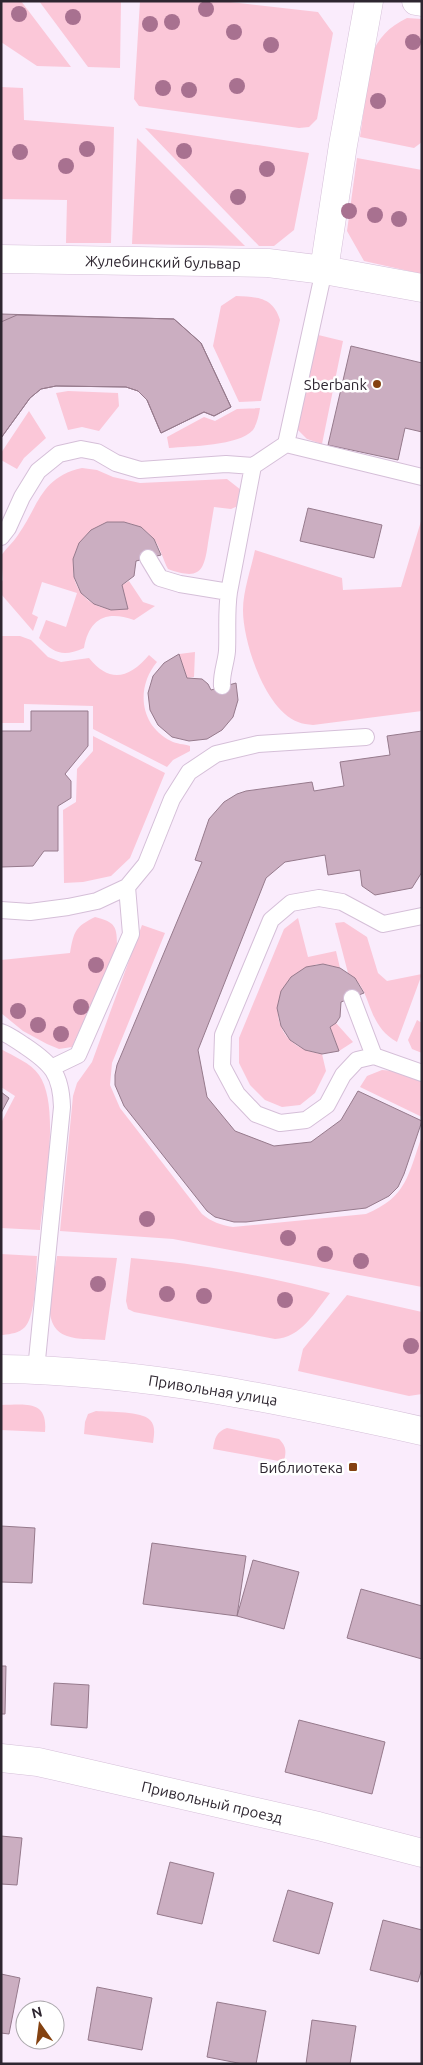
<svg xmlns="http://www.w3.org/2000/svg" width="423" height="2065" font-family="Ubuntu,sans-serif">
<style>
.green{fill:#fbc7d8}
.building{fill:#cbaec1;stroke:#967a8c}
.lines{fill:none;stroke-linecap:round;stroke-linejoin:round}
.service-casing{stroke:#d5bfd8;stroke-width:18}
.minor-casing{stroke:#d5bfd8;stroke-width:29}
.secondary-casing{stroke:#d5bfd8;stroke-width:29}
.service{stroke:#fff;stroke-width:16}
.minor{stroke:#fff;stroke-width:28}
.secondary{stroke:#fff;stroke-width:28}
.tree{fill:#a87190}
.poi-dot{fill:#844211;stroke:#fff;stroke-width:2}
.labels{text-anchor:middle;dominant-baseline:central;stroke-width:5;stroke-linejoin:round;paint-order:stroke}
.street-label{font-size:15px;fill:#2e2630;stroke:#fff}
.poi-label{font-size:15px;fill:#2e2630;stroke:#fff;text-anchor:end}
</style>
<rect width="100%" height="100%" fill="#faecfc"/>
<path class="green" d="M1 1H21L71 67 37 66 1 42Z
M39 1H121L120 68 88 67Z
M140 1H222L318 12 333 33 317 119 309 127 299 128 139 106 134 99Z
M407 18 422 19V142L414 148 360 137 371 58C377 38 389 27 407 18Z
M1 87 23 88 24 120 114 127 111 243H66L67 200 1 199Z
M145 128 309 153 294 230 274 246H259Z
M137 138 245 246 132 244Z
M357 158 422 170V274L364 261 347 231Z
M236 296C257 297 273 297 280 320L261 401 239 402 213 346 221 306Z
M310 333 343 341 322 444 307 439 295 427Z
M68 391 118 393 119 406 99 431 82 427 68 430 56 393Z
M260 408C259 415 257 424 253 430 239 446 190 446 169 448L167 437 204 417 215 421 237 409Z
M29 411 46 438 24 458 17 469 1 460V453Z
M82 468 97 470 113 477 140 483 227 479 241 490 238 506 231 509 214 507C212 519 210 531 208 543 204 573 199 580 168 569 163 560 160 546 153 538 144 527 130 521 116 522 73 524 56 582 94 604 105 610 116 610 128 609L122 585 129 581 143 602 155 606 134 620C106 610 89 619 84 648 63 657 55 654 39 638L46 620 66 627 77 593 42 582 32 614 38 617 33 631 1 594V582L3 580 1 556C6 548 13 543 18 535 39 505 41 477 82 468Z
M422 518V711L313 725C308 724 302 724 298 722 265 710 243 642 243 610 243 591 251 569 255 550L342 578 343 590 401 587Z
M1 636H20L31 640 48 657 61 662 89 658C109 683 129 679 149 655L157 662C136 687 139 725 171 741 176 744 184 744 190 746V751L173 760 167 767 93 729V706L24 704V723H1Z
M195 652 194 677 187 678 179 654Z
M93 736 165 773 130 858 111 876 83 882 64 883 63 810 76 802 77 769 93 751Z
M95 917C116 922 117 927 117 947L72 1047 59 1049 47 1044 23 1031 1 1013V960L70 953C74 931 75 927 95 917Z
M298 918 308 957 336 951 340 968C334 967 327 964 321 964 285 967 262 1013 291 1041 300 1049 310 1052 322 1054L326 1071 315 1093 300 1105 282 1107 265 1100 250 1085 239 1063V1038L284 929Z
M344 922 367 937 378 973 387 981 422 974 397 1042C364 1023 374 990 348 973L335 923Z
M142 925 165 933 112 1063 110 1085 120 1108 202 1214C212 1222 220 1225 233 1227L366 1214C407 1197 408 1175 422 1136V1287L173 1239 60 1231 73 1096 77 1083 92 1062Z
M417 1020 422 1023V1053L412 1049 408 1040Z
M336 1023 353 1042 339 1051 330 1027Z
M1 1049C13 1056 31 1063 39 1075 61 1106 44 1192 40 1230L1 1228V1123L15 1096 1 1087Z
M382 1070 394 1071 422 1081V1117L360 1087 367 1076Z
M1 1254 37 1256C36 1273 36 1315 25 1327 19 1333 11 1334 3 1335H1Z
M57 1256 117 1258 105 1340C93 1339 78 1340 67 1336 37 1326 54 1279 57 1256Z
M131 1258C198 1263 265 1276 330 1293 315 1312 301 1338 275 1339L134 1312 128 1309 126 1301Z
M347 1295 422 1312V1394L409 1396 298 1371 303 1349Z
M1 1405C25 1405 48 1399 45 1432L1 1430Z
M96 1411C109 1412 142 1411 150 1420 156 1426 154 1435 153 1443L84 1434 85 1422 88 1414Z
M227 1428 279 1439C287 1447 286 1452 284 1462L213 1449C215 1438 216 1432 227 1428Z"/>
<path class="building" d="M1 314 174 319 201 343 231 407 214 416 204 412 161 433 147 400 138 391 126 387 56 386 41 389 30 398 1 438Z
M17 315 174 319 201 343 231 407 214 416 204 412 161 433 147 400 138 391 126 387 56 386 41 389 30 398 1 438V322Z
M351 346 422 363V432L405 428 398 460 328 445Z
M308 508 382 525 374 558 300 541Z
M107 522H124L141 527 154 539 161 555 136 561 134 576 122 585 128 609 111 610 94 604 81 593 74 577 73 559 79 543 91 530Z
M179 654 187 678 202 679 208 684 211 690 236 683 238 700 233 717 222 730 207 739 189 741 172 737 158 725 150 710 148 693 153 676 164 663Z
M31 711H88V746L65 774 71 781V798L58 806V851H44L33 866 1 867V731H31Z
M422 731V872L412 888 375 895 362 886 360 870 328 875 325 855 285 862 266 878 198 1050 207 1097 235 1131 274 1146 311 1142 341 1120 358 1091 422 1121 404 1174 398 1187 389 1196 366 1208 246 1222H234L215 1217 207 1211 124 1106 115 1085V1075L117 1065 202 862 195 860 209 819 224 802 237 794 246 791 312 782 314 791 344 786 340 762 390 755 387 736Z
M323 964 340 968 355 978 364 993 341 1002 340 1017 336 1023 330 1027 339 1051 322 1054 305 1050 290 1040 281 1026 277 1008 281 991 291 977 306 967Z
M1 1092 9 1098 1 1113Z
M1 1526 35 1528 32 1583 1 1582Z
M152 1543 246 1556 237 1616 143 1604Z
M253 1560 299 1572 284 1629 237 1616Z
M361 1589 422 1606V1659L347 1638Z
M1 1666H6L5 1714H1Z
M54 1683 89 1685 87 1728 51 1725Z
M299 1720 385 1742 372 1794 285 1772Z
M1 1836 22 1838 17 1885 1 1884Z
M170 1862 214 1873 202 1924 157 1914Z
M288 1890 333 1903 319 1954 273 1941Z
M383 1920 422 1930V1968L418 1982 370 1970Z
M1 1974 20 1978 9 2034 1 2033Z
M97 1987 152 1998 142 2050 88 2040Z
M217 2002 266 2011 256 2064H243L207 2057Z
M312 2020 356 2026 350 2064H306Z"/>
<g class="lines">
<defs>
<path id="service" d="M324 270 286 444 422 477
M1 537 8 528 22 497 38 471 59 454 81 449 97 452 116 463 140 470 226 464 253 466
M148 558 160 578 180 584 229 592
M222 686C221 674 226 663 227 651 228 631 226 612 229 592L253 466 286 444
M1 910 30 912 68 907 97 901 127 887 146 864 172 799 189 772 216 754 258 744 366 737
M422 916 383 924 342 902 319 898 291 903 271 920 223 1035 222 1066 237 1094 256 1114 280 1123 306 1120 327 1105 343 1075 357 1060 374 1056 422 1073
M352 998 374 1056
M1 1032C10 1035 17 1041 25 1046 52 1064 61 1074 62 1107L36 1370
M53 1067 78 1055 131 934 127 887"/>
<path id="minor" d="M416 1 422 2
M1 259 268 263 324 270 422 288
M324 270 343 145 369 1
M1 1758 38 1762 318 1826 422 1853"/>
<path id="secondary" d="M1 1369C146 1371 281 1400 422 1431"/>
</defs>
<use href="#service" class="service-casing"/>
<use href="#minor" class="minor-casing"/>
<use href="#secondary" class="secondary-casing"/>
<use href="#service" class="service"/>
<use href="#minor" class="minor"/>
<use href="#secondary" class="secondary"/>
</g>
<g class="tree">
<circle cx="206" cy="9" r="8"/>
<circle cx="19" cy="14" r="8"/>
<circle cx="73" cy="17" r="8"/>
<circle cx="172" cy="22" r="8"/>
<circle cx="150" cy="24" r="8"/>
<circle cx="234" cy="32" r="8"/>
<circle cx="413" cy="42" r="8"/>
<circle cx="271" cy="45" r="8"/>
<circle cx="237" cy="86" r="8"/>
<circle cx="163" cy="88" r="8"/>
<circle cx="189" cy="90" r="8"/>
<circle cx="378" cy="101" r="8"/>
<circle cx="87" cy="149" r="8"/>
<circle cx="184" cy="151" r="8"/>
<circle cx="20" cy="152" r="8"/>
<circle cx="66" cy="166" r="8"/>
<circle cx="267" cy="169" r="8"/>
<circle cx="238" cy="197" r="8"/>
<circle cx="349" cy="211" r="8"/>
<circle cx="375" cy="215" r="8"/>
<circle cx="399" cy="219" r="8"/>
<circle cx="96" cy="965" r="8"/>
<circle cx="81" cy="1007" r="8"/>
<circle cx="18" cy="1011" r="8"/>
<circle cx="38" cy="1025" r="8"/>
<circle cx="61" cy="1034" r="8"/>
<circle cx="147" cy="1219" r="8"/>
<circle cx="288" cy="1238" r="8"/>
<circle cx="325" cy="1254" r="8"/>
<circle cx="361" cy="1261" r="8"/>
<circle cx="98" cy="1284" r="8"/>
<circle cx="167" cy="1294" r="8"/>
<circle cx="204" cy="1296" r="8"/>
<circle cx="285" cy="1300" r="8"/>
<circle cx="411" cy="1346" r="8"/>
</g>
<g class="poi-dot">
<circle cx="377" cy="384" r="5"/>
<rect x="348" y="1462" width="10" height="10" rx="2.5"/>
</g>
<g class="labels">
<g class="street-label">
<text transform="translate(163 262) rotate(1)">Жулебинский бульвар</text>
<text transform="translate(213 1390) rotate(9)">Привольная улица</text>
<text transform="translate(212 1802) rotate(13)">Привольный проезд</text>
</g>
<g class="poi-label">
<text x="367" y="384">Sberbank</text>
<text x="343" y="1467">Библиотека</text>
</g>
</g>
<rect width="423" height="2065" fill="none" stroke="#2e2630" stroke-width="5"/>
<g transform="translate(40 2025) rotate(346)"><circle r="24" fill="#ffffff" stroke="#aba8ac"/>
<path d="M0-4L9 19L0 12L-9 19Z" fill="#844211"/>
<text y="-8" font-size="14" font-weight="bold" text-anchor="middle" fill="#2e2630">N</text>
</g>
</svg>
